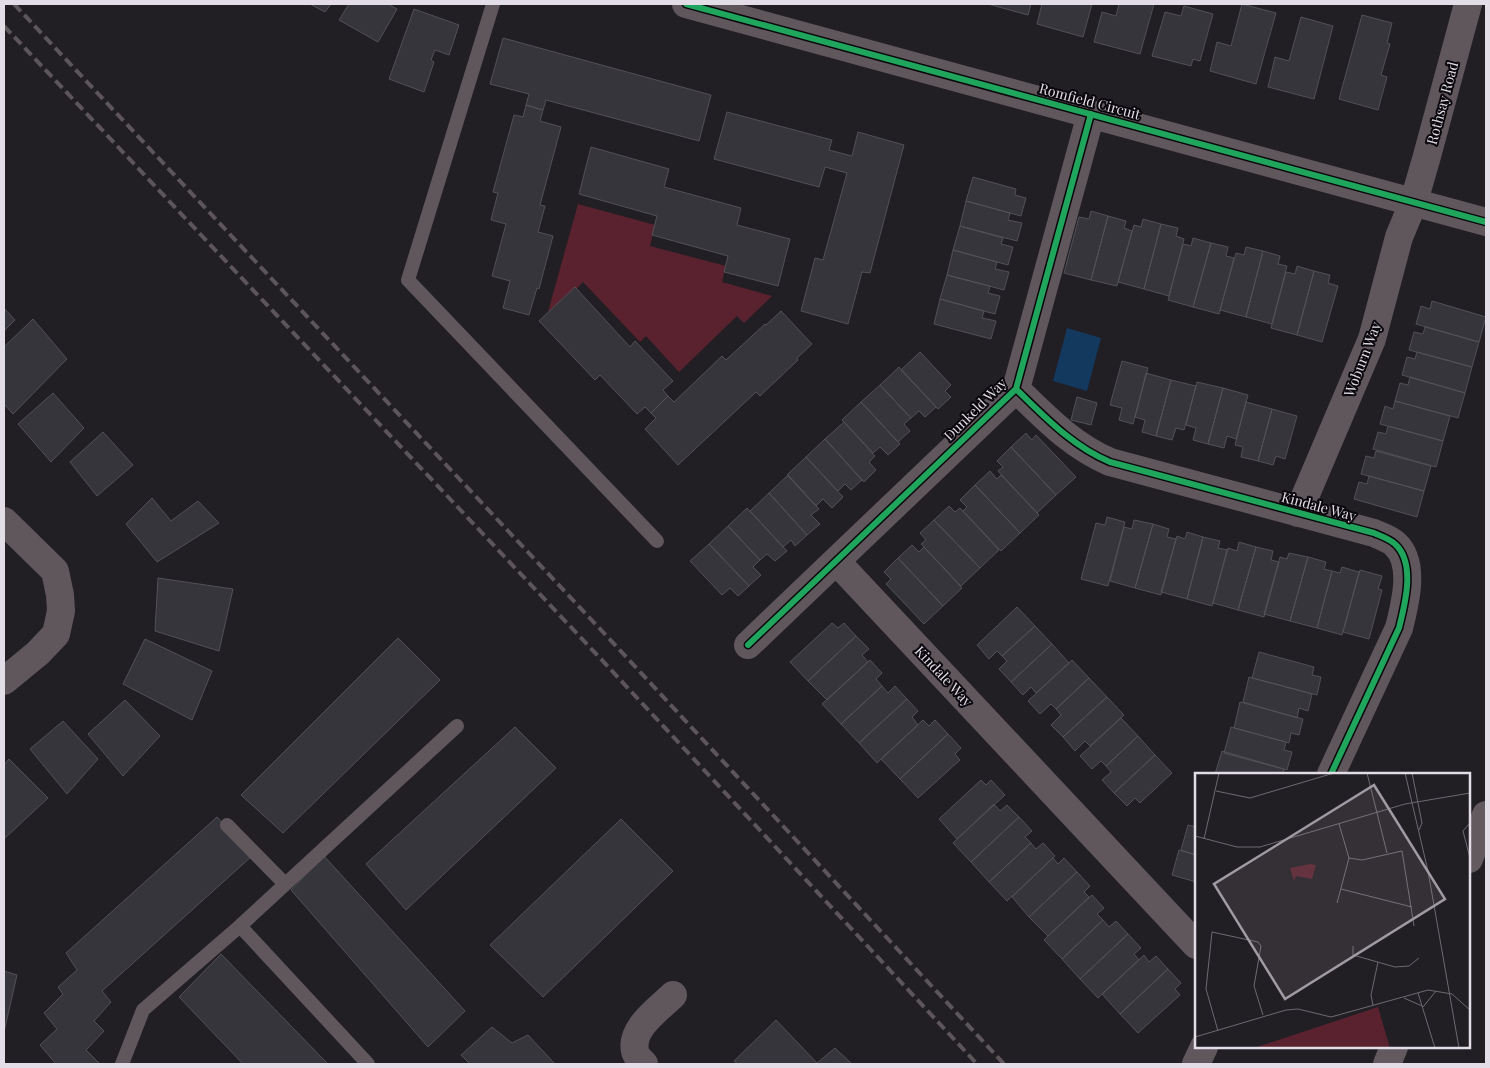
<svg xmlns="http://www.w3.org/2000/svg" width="1490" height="1068" font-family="'Playfair Display',serif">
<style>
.green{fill:#5a222e}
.water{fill:#133a5e}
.building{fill:#35353b;stroke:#525157}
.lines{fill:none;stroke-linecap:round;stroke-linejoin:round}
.service{stroke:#60575d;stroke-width:14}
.minor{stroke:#60575d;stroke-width:28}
.secondary{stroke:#635a60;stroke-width:28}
.rail{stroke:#5c565b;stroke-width:4;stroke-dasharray:10 5;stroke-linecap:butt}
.cycleway-casing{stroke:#0a070c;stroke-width:9}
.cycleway{stroke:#20a55d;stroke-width:6}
.labels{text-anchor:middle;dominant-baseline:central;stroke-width:4;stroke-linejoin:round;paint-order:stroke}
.street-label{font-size:14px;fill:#e3dde7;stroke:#0a070c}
.inset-road{fill:none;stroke:#6f6a72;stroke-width:1}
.view{fill:#9f9aa3;fill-opacity:0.15;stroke:#9f9aa3;stroke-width:2.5}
.inset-edge{fill:none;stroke:#e3dde7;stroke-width:2.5}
</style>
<rect width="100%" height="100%" fill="#211e24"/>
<path class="green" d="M578 204 655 225 650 246 726 266 722 282 772 296 744 323 737 316 679 372 646 336 640 342 583 282 576 289 574 288 548 312Z"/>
<path class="water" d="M1067 328 1101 338 1087 391 1053 381Z"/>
<path class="building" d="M310 4H331L325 12Z
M349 4H388L397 9 378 42 339 20Z
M988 4H1031L1028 15Z
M1042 4H1092L1083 37 1037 24Z
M1119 4H1154L1140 54 1094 42 1102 12 1116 16Z
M1242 4 1276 13 1256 84 1210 71 1217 42 1231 46Z
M1184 6 1213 14 1200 61 1193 59 1191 66 1152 56 1165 12 1181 16Z
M414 9 459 25 449 55 435 50 431 60 434 62 424 92 389 79Z
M1362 15 1392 23 1387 43 1390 44 1381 75 1387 77 1378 110 1339 99Z
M1301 17 1333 26 1314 99 1268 87 1275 57 1289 61Z
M503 38 711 95 699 141 546 100 543 110 526 105 529 94 490 84Z
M526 105 543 110 540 121 561 127 540 205 545 206 538 232 553 236 539 289 537 288 529 315 503 308 510 281 492 276 506 224 491 220 498 193 493 192 514 115 523 117Z
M727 112 832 140 829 150 852 156 858 132 904 145 870 273 862 272 848 324 801 311 815 258 823 260 847 173 825 167 819 187 714 159Z
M591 147 669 169 664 187 741 208 737 225 790 239 778 286 724 272 728 256 652 235 657 216 579 194Z
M973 177 1016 189 1015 195 1026 198 1021 216 966 201Z
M966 201 1010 213 1008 220 1022 223 1017 241 960 226Z
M1091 211 1108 216 1091 280 1064 273 1079 217 1089 219Z
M1108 216 1126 221 1124 228 1132 231 1117 286 1091 280Z
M1143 219 1161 224 1144 289 1118 282 1134 225 1141 227Z
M1161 224 1178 228 1176 236 1184 239 1169 296 1144 289Z
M960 226 1003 238 1001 244 1013 247 1008 265 953 250Z
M1193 238 1211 243 1193 307 1168 300 1183 244 1191 246Z
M1211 243 1228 247 1226 256 1234 258 1219 314 1193 307Z
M1246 247 1263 251 1246 317 1220 310 1236 253 1244 255Z
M953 250 997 262 995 269 1009 272 1004 290 947 275Z
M1263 251 1280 256 1278 264 1287 266 1272 324 1246 317Z
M1297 266 1314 271 1297 335 1271 328 1286 272 1295 274Z
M1314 271 1330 275 1328 283 1338 286 1322 342 1297 335Z
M947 275 990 286 988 293 1000 296 995 314 940 299Z
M575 287 630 347 635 341 673 381 663 390 668 396 651 413 645 407 637 414 600 375 595 380 539 321Z
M940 299 984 311 982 318 996 321 991 339 934 324Z
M1432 301 1486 317 1479 342 1416 324 1421 306 1430 309Z
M4 308 15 320 4 331Z
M781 311 812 344 797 358 798 360 760 396 756 392 678 465 645 429 656 418 651 413 668 396 674 402 722 356 726 360 765 324 766 325Z
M33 319 67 359 13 414 4 404V347Z
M1425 327 1479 342 1472 367 1409 350 1414 332 1423 334Z
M920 352 951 385 945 391 951 397 938 409 901 370Z
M1417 352 1472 367 1465 393 1402 375 1407 357 1415 359Z
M1122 361 1148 368 1133 424 1119 420 1122 408 1110 405Z
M899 367 936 407 925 417 919 411 911 418 880 385Z
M1146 373 1171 380 1156 436 1142 432 1145 420 1135 417Z
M1410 377 1465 393 1458 418 1395 401 1400 383 1408 385Z
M1171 380 1196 386 1184 430 1176 428 1172 440 1156 436Z
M1197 382 1223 388 1208 444 1193 440 1196 428 1186 425Z
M880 385 911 418 904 424 910 431 898 442 861 402Z
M1223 388 1248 395 1236 439 1227 436 1224 448 1208 444Z
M53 393 84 428 51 462 18 424Z
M1077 397 1097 403 1091 425 1071 420Z
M1395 401 1450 416 1443 441 1380 424 1385 406 1393 409Z
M861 402 900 444 888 455 880 447 873 453 842 420Z
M1246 402 1272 409 1258 461 1241 457 1243 447 1235 445Z
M1272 409 1297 416 1285 459 1276 456 1273 465 1258 461Z
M844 422 875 456 869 462 876 470 864 482 825 439Z
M1388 426 1443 441 1436 467 1373 449 1378 432 1386 434Z
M103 432 133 465 97 496 70 462Z
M1026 433 1032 440 1036 435 1076 477 1056 495 1011 447Z
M825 439 862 480 851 490 845 484 838 491 806 457Z
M1011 447 1056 495 1037 513 998 471 1003 467 997 461Z
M1376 451 1431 466 1424 491 1361 474 1366 456 1374 458Z
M806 457 843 497 832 508 823 499 816 506 787 475Z
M990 471 997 479 1001 475 1039 515 1020 533 975 485Z
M788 475 819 509 811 515 820 524 807 535 769 493Z
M1369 476 1424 491 1417 517 1354 499 1359 482 1367 484Z
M975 485 1020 533 1001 551 963 511 967 507 960 500Z
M769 493 807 535 795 546 791 540 783 547 750 511Z
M152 498 171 521 198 501 219 523 157 562 126 524Z
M949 506 955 512 960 508 999 550 980 568 934 520Z
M747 508 787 551 775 561 767 554 760 560 728 526Z
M1107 517 1125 522 1108 586 1081 579 1096 523 1105 525Z
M934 520 980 568 961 586 921 544 926 540 920 533Z
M1134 520 1153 524 1135 588 1110 581 1124 527 1132 529Z
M1153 524 1169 529 1167 537 1176 539 1161 595 1135 588Z
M728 526 760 560 753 567 761 575 749 586 709 544Z
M1187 532 1203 537 1187 599 1161 592 1177 536 1185 539Z
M1203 537 1220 541 1218 548 1227 550 1212 606 1187 599Z
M1239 542 1256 547 1238 610 1213 603 1228 548 1237 551Z
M709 544 749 586 738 596 730 588 722 595 690 561Z
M912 545 919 552 924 547 962 588 943 606 898 558Z
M1256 547 1273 551 1271 560 1279 562 1264 617 1238 610Z
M1289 553 1308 557 1290 621 1264 614 1280 557 1287 559Z
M1308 557 1326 562 1324 569 1332 571 1317 628 1290 621Z
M898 558 943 606 924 624 886 584 891 579 884 572Z
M1342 567 1359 572 1342 635 1317 628 1332 571 1340 573Z
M1360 570 1382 576 1378 589 1382 590 1369 639 1343 632Z
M158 578 233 589 219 651 155 631Z
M1017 607 1035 626 1002 656 997 651 989 659 977 645Z
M832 623 838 628 844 623 856 636 808 681 790 662Z
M1035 626 1052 644 1011 682 999 669 1007 661 1002 656Z
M856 636 869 649 862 655 868 662 827 700 808 681Z
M398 638 440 680 283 833 241 795Z
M145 639 212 671 192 720 123 684Z
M1052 644 1069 663 1036 693 1031 687 1023 695 1011 682Z
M1259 652 1314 667 1312 675 1321 677 1317 695 1252 678Z
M870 660 882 673 876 679 882 686 841 724 822 704Z
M1072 660 1089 678 1056 709 1051 704 1040 714 1028 701Z
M1249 677 1312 694 1308 711 1299 708 1297 718 1243 702Z
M1089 678 1107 697 1063 737 1051 725 1061 715 1056 709Z
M882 686 888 693 895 686 907 699 859 743 841 724Z
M1107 697 1124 715 1090 746 1085 741 1075 751 1063 737Z
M907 699 918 711 912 717 918 725 877 763 859 743Z
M125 700 160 736 123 776 88 734Z
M1240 702 1303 719 1299 735 1291 733 1289 743 1234 728Z
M1121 718 1138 736 1106 766 1101 761 1092 769 1080 756Z
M923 720 929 726 935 720 948 734 900 779 881 759Z
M63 721 98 759 67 794 30 749Z
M515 727 556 768 406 910 366 864Z
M1231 727 1286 742 1284 750 1292 752 1287 770 1224 753Z
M948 734 961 748 955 754 960 760 918 798 900 779Z
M1138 736 1155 755 1114 793 1102 780 1111 772 1106 766Z
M1222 751 1284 769 1283 774H1215Z
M1155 755 1172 773 1140 803 1135 798 1127 806 1114 793Z
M9 759 48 798 4 839V765Z
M981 780 986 785 991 780 1005 795 957 839 939 819Z
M994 804 1000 811 1007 805 1019 817 971 862 953 843Z
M217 817 252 856 102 991 111 1002 94 1021 104 1031 86 1050 100 1064H56L40 1045 57 1029 44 1013 63 994 58 987 77 970 66 953Z
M1019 817 1032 831 1025 837 1031 843 989 882 971 862Z
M621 819 673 871 543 997 490 945Z
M1188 825 1196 827V855L1181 850Z
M1031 843 1036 849 1043 843 1055 856 1007 901 989 882Z
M1179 850 1196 855V882L1172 875Z
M324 856 465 1011 428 1047 291 890Z
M1053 858 1058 864 1064 858 1077 872 1029 917 1012 897Z
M1077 872 1090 886 1084 892 1089 897 1048 936 1029 917Z
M1092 895 1104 908 1097 914 1103 920 1062 959 1044 940Z
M1103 920 1109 927 1116 921 1128 934 1080 979 1062 959Z
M1128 934 1141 948 1134 954 1139 960 1098 998 1080 979Z
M221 954 328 1064H243L179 997Z
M1144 955 1149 962 1156 956 1168 969 1120 1014 1102 994Z
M1168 969 1181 983 1175 989 1180 995 1138 1033 1120 1014Z
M4 971 17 975 4 1032Z
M776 1020 817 1063 835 1048 852 1064H738L734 1061Z
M492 1027 512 1043 528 1035 555 1064H470L461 1055Z"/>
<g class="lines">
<path class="service" d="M493 4 408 280 657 541
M227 825 285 884
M240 926 368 1064
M122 1064 143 1010 240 926 457 726"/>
<path class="minor" d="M686 4 1486 222
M1016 389C1045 417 1072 446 1110 462L1374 533C1381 536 1390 539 1395 544 1416 563 1405 604 1399 628L1331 774
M1298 513 1372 339 1399 237 1414 201 1427 156 1468 4
M4 521 55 571 60 595 61 611 56 634 38 653 4 681
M836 561 1196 945
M748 645 1016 389 1091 114
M644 1064C641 1061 636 1056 635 1051 630 1028 659 1009 673 995
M1196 1064 1204 1047"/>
<path class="secondary" d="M1469 859 1486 815
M1387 1064 1394 1047"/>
<path class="rail" d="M14 4 616 646 1004 1064
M4 26 600 658 977 1064"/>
<defs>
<path id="cycleway" d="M686 4 1486 222
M1016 389C1045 417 1072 446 1110 462L1374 533C1381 536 1390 539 1395 544 1416 563 1405 604 1399 628L1331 774
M748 645 1016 389 1091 114"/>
</defs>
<use href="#cycleway" class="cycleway-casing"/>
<use href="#cycleway" class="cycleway"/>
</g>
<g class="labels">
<g class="street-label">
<text transform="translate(1090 101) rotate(15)">Romfield Circuit</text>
<text transform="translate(1442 103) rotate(-75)">Rothsay Road</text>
<text transform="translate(1362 359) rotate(-69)">Woburn Way</text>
<text transform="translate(975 409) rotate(-45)">Dunkeld Way</text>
<text transform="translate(1319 506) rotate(15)">Kindale Way</text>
<text transform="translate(944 676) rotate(47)">Kindale Way</text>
</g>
</g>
<g transform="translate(1195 773)">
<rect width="275" height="275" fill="#211e24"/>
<path d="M115 91 121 92 117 106 101 103 99 108 95 95ZM183 234 195 275H59Z" fill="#5a222e"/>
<path class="inset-road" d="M172 0 192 80M210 0 233 98 264 275M217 0 227 50 224 57M21 18 55 25 139 0M275 50 268 58 275 85M0 63 42 74H65L210 31 275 20M9 66 24 0M154 85 167 87 207 78 219 153M146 116 217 134M142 130 154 85 144 51M158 173V182L200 194 214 193 224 185M223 220 240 275M209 225 227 233M178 232 176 222 183 189M228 234 241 218M23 258 11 216 17 159 63 169 66 173 59 213 68 242M0 264 91 237 103 236 136 244 233 217 257 221 275 237"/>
<path class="view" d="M179 12 250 126 90 226 19 111Z"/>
<rect width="275" height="275" class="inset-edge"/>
</g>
<rect width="1490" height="1068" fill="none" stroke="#e3dde7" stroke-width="10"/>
</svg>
